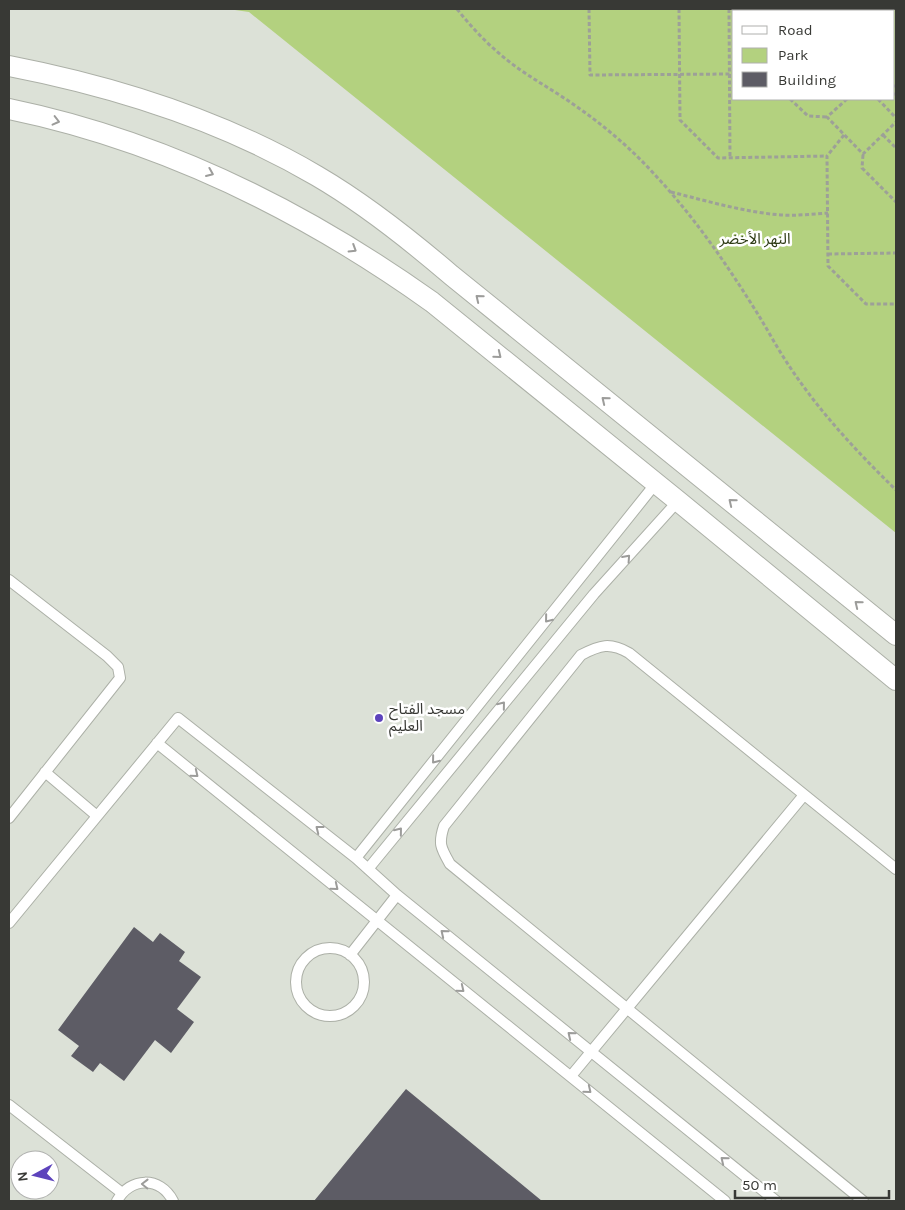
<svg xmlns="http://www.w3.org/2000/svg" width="905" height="1210" font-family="Karla,'Noto Sans Arabic',sans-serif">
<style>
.green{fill:#b3d17f;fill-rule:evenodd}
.building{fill:#5d5c65}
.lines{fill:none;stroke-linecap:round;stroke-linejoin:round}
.service-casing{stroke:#acb0a7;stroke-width:12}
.minor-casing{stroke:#acb0a7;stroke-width:22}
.path{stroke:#9da098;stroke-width:3;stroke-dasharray:4 2.5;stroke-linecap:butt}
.service{stroke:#fff;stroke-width:10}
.minor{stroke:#fff;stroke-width:20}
.oneway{stroke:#9c9c9a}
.poi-dot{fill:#5d43bc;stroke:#fff;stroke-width:2}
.labels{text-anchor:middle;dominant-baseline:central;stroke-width:5;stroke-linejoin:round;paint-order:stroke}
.park-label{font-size:15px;fill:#2e3b16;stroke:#fff}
.poi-label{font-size:15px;fill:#383935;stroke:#fff;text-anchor:start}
</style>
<rect width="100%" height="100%" fill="#dce1d7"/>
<path class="green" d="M228 9H896V533L249 12ZM734 11H894V99H734Z"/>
<path class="building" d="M134 927 153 942 160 933 185 952 179 961 201 977 177 1009 194 1022 171 1053 155 1040 124 1081 100 1063 93 1072 71 1056 79 1046 58 1030Z
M406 1089 542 1201H314Z"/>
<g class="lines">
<defs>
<path id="service" d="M9 580 107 656 118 667 120 678 9 818
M157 743 725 1201
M45 772 97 816
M356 858 656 483
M368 869 594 594 678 501
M9 923 178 718 356 858 397 895 776 1201
M296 982a34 34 0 1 1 68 0a34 34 0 1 1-68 0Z
M350 955 397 895
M571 1076 804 795
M9 1105 122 1193
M117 1201C130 1177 160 1176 173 1201
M863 1201 450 864C441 848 438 844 444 826L581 655C600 645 610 642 629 653L896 869"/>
<path id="minor" d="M9 66C117 87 222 120 317 176 365 204 409 239 451 275L896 635
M9 109C164 141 303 210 432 302L678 501 896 680"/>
</defs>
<use href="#service" class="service-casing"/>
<use href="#minor" class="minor-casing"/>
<path class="path" d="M457 9C476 33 497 54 522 71 538 82 554 91 570 102 601 123 631 148 656 176 695 218 728 266 759 316 767 329 775 344 784 358 815 407 855 450 896 490
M589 9 590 75 734 74
M679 9 680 120 718 158 827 156
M729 9 730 158
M751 9 754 11
M806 9 809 11
M816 11V9
M894 87 896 85
M894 93 896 95
M790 99 808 116 827 117
M847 99 827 117 863 154 896 122
M878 99 896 118
M844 135 827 156 828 266 866 304H896
M883 135 896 148
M863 155 862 168 896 202
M671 192C707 201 744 212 781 215 796 216 813 214 828 213
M828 254 896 253"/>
<use href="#service" class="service"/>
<use href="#minor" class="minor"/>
</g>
<defs><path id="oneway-chevron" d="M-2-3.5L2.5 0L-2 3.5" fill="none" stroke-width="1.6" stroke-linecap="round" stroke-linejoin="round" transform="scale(1.25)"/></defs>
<g class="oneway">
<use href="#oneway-chevron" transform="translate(56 121) rotate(14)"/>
<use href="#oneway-chevron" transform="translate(210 173) rotate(23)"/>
<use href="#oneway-chevron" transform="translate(353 249) rotate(32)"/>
<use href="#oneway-chevron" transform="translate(479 298) rotate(-141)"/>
<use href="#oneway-chevron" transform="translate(498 355) rotate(39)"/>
<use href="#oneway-chevron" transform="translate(605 400) rotate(-141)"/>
<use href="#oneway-chevron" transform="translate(732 502) rotate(-141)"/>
<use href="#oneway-chevron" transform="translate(627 558) rotate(-48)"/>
<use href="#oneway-chevron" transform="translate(858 604) rotate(-141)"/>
<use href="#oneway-chevron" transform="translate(548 619) rotate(129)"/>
<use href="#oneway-chevron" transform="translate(502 705) rotate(-51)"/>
<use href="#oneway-chevron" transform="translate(435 760) rotate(129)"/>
<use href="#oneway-chevron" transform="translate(195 774) rotate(39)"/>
<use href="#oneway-chevron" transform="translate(319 829) rotate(-142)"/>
<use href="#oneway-chevron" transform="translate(399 831) rotate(-51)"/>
<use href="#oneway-chevron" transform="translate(335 887) rotate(39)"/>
<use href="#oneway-chevron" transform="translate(444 933) rotate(-141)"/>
<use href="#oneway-chevron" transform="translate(461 989) rotate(39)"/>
<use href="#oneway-chevron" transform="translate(571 1035) rotate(-141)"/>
<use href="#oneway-chevron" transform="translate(588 1090) rotate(39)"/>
<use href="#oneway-chevron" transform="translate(724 1160) rotate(-141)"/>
<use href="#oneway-chevron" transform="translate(145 1184) rotate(-179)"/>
</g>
<circle class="poi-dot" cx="379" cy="718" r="5"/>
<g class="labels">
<g class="park-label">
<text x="755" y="239">النهر الأخضر</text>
</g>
<g class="poi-label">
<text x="389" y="709">مسجد الفتاح<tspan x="389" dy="17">العليم</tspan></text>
</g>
</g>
<rect width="905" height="1210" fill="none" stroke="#383935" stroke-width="20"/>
<rect x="732" y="10" width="162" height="90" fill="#ffffff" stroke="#afb0ae"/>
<rect x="742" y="26" width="25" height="8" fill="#ffffff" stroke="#afb0ae"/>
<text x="778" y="35" font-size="15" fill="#383935">Road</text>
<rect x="742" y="48" width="25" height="15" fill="#b3d17f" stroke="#afb0ae"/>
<text x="778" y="60" font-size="15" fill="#383935">Park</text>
<rect x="742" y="72" width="25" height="15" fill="#5d5c65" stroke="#afb0ae"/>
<text x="778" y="85" font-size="15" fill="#383935">Building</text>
<g transform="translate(35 1175) rotate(263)"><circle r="24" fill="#ffffff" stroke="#afb0ae"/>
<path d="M0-4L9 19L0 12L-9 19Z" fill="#5d43bc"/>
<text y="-8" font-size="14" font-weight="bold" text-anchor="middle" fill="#383935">N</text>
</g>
<path d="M735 1190v8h154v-8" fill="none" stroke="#383935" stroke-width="2.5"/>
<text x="742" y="1190" font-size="15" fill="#383935" stroke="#ffffff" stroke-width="4" paint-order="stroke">50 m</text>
</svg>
